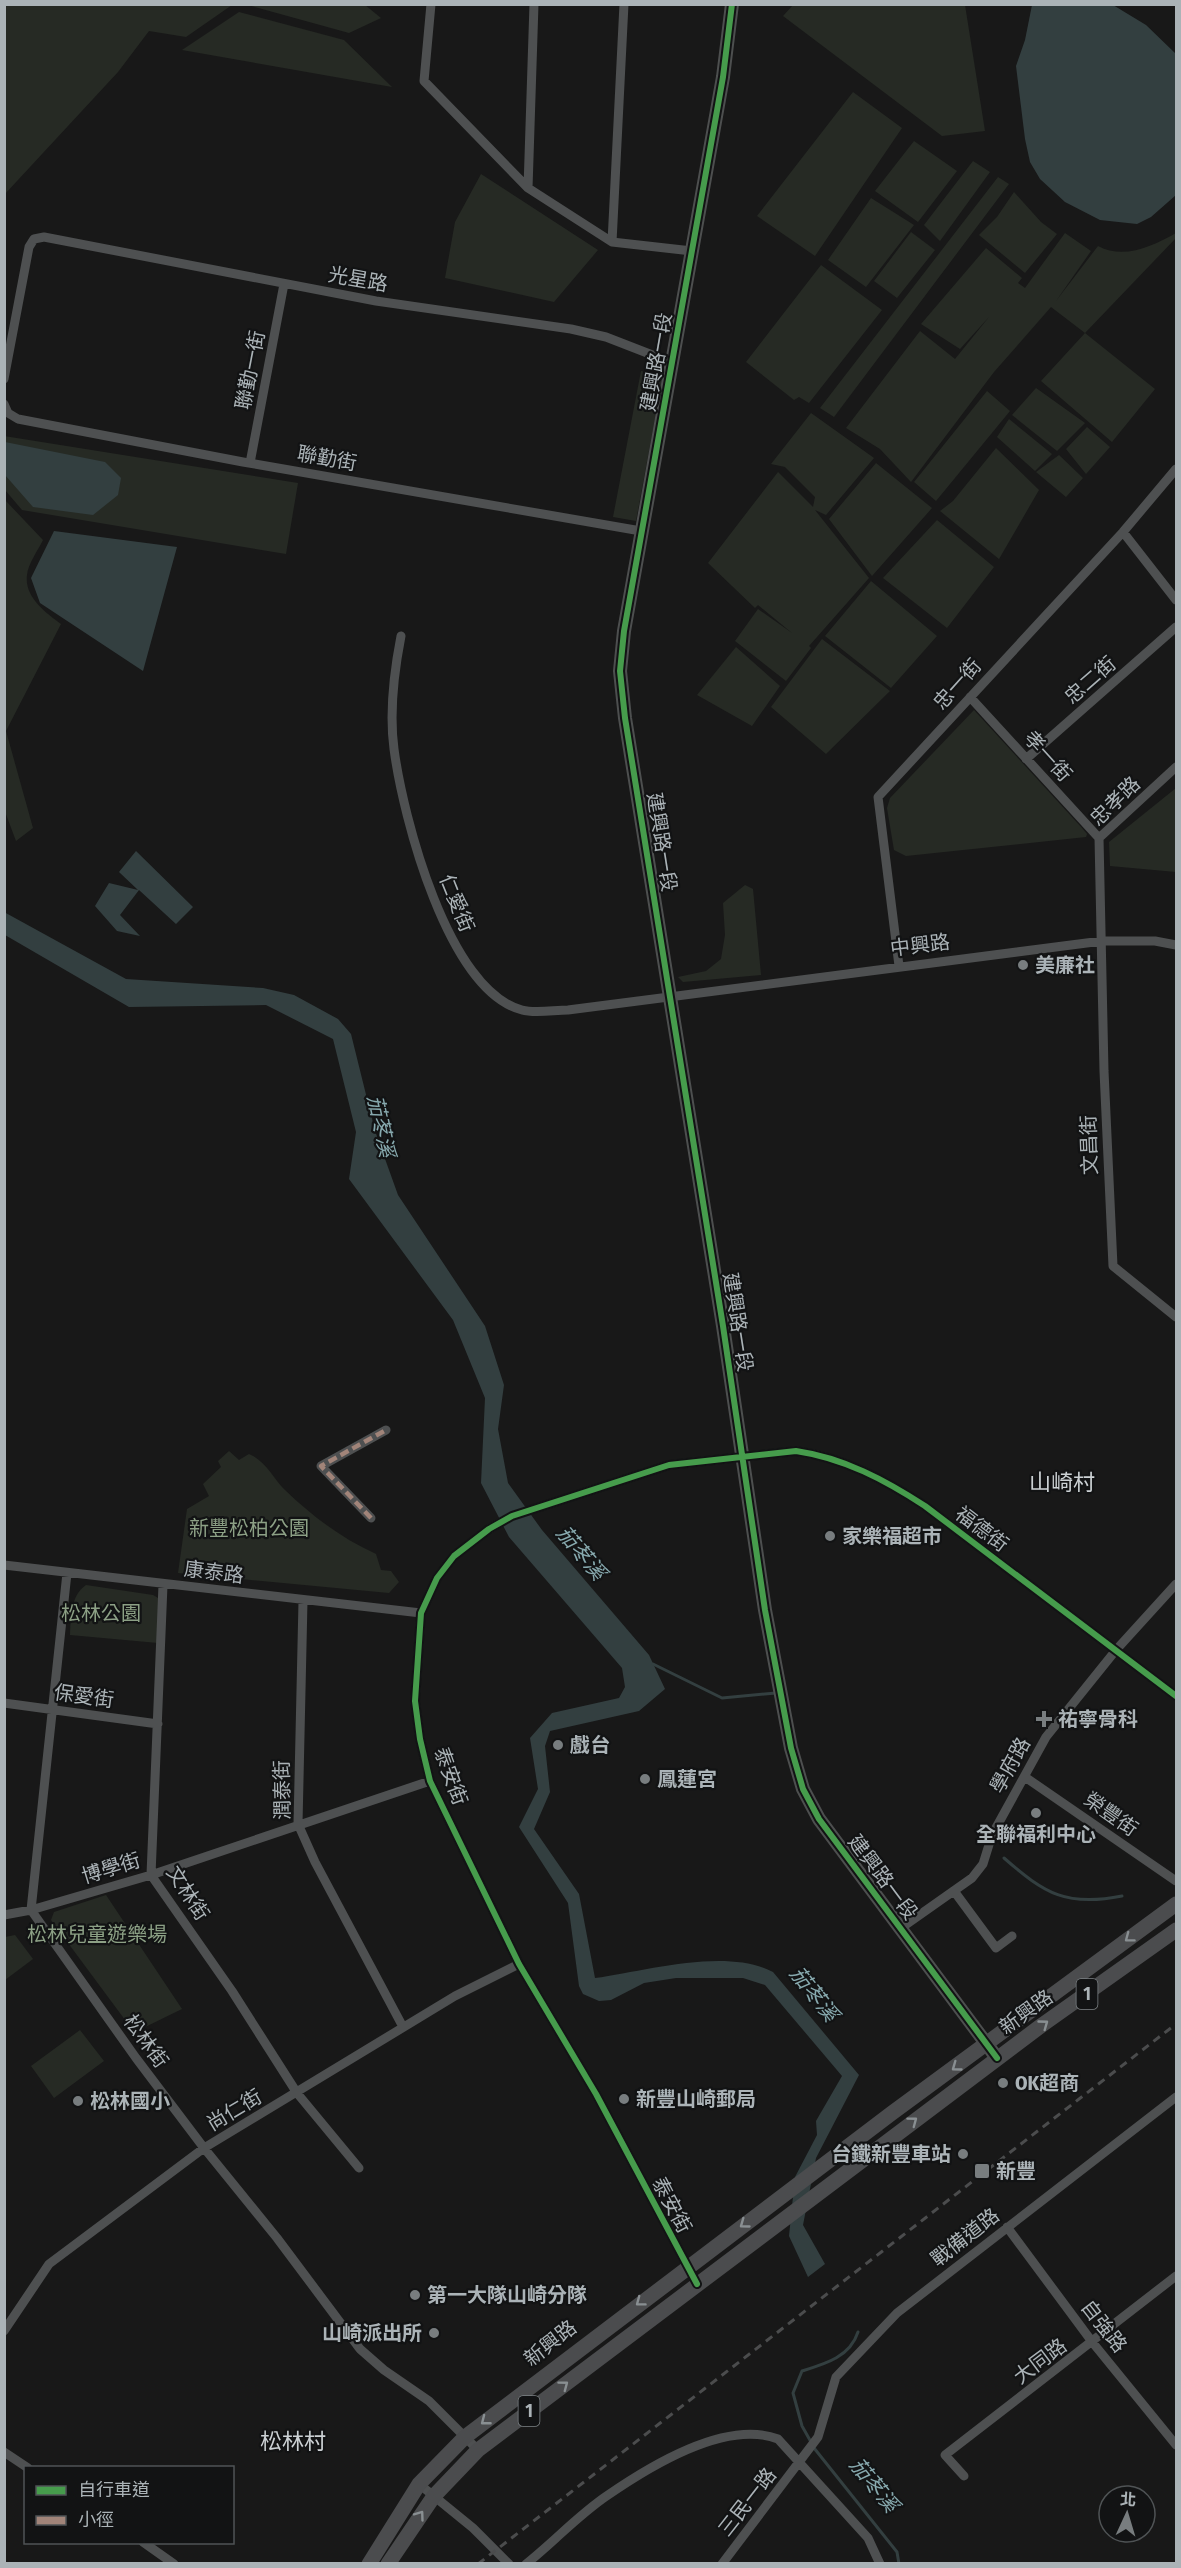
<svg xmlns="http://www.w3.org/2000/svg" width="1181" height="2568" font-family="'Fira Sans Condensed','Noto Sans TC',sans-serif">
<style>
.green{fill:#262a24}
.water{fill:#333f40}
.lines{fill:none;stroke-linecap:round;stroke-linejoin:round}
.stream{stroke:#333f40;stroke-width:3}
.street{stroke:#4e5051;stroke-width:9}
.secondary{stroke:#4d4f4f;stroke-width:14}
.primary{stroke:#4b4c4e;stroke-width:15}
.rail{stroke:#4b4c4d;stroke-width:3;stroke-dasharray:8 6;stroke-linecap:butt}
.quiet{stroke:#a18479;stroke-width:4.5;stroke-dasharray:9 4.5;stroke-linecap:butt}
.cycleway-casing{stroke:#121314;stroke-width:10}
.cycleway{stroke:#469c4c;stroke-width:6}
.oneway{stroke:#898f92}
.poi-dot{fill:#787d7f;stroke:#121314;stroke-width:2}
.labels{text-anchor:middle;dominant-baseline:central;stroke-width:4.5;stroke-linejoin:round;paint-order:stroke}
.shield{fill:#121314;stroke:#7d8386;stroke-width:1.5}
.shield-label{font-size:18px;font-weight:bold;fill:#abb3b7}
.street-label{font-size:20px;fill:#abb3b7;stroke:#121314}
.poi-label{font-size:20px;font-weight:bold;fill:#abb3b7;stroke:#121314;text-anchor:start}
.park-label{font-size:20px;fill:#8ca085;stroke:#121314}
.water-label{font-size:21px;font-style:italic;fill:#87a9ae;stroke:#121314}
.quarter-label{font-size:22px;fill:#ccd1d4;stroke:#121314}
</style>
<rect width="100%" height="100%" fill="#181818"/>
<path class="green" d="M5 4H232V5L186 37 149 31 118 72 5 194Z
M248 5H365L381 18 349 33Z
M793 5H965L985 131 942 136 783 16Z
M239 12 344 40 392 87 182 50Z
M853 92 902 128 815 256 757 216Z
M914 141 957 171 918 222 875 191Z
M973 161 990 172 940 241 924 225Z
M481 174 598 250 554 302 445 278 455 222Z
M998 177 1009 184 834 417 820 408Z
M1014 192 1041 222 1057 234 1025 273 979 235 997 217Z
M871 198 914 225 866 287 828 260Z
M911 232 935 250 897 298 874 281Z
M1065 233 1091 251 1056 301 1098 246C1124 260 1153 246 1176 233V238L1085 333 1155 389 1112 442 1041 381 1085 333 1051 307 994 372 911 482 880 449 846 428 920 331 955 359 989 317 960 349 921 324 986 248 1022 278 1018 283 1025 288Z
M821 265 882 310 809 403 799 397 794 400 746 362Z
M641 371 663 375 636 521 613 517Z
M1036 388 1085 423 1057 451 1012 415Z
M987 391 1010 411 936 501 914 482Z
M811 413 874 458 826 515 815 510 869 578 809 646 811 648 786 681 735 641 758 609 792 633 758 605 755 608 708 563 778 472 813 507 815 497 785 467 771 464Z
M1009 419 1052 454 1035 471 997 437Z
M1087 427 1110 447 1086 474 1066 449Z
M4 436 298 483 286 554 22 510 5 490Z
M996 448 1039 490 999 559 940 511 953 501Z
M1059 455 1083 478 1066 497 1036 472Z
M876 463 932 508 872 576 829 519Z
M5 500 43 540C38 550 28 564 27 575 24 597 46 613 61 624L6 731 33 828 16 841 4 809Z
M937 520 994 567 947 628 883 578Z
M871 581 937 636 891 688 825 636Z
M822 639 890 691 826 754 771 707Z
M736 647 780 686 752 726 697 695Z
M974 710 1082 828 1087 834 1086 837 906 856 894 850 887 808 890 798Z
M1176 788V872L1110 866 1109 842Z
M745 885 753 889 761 975 683 982 678 977 706 971 721 959 725 935 723 903Z
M229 1451 239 1460 249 1454C265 1460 273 1478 285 1490 312 1516 341 1538 376 1554L381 1570 391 1571 399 1582 389 1593 178 1573 187 1509 209 1496 203 1484 221 1467 218 1461Z
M86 1585 153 1595 158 1598V1643L70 1635C71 1618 70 1596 86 1585Z
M106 1895 182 2009 139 2030 131 2028 51 1920 54 1912Z
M15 1935 33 1959 5 1980V1937Z
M80 2030 104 2061 54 2098 31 2066Z"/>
<path class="water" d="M1032 5H1113L1146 25 1176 54V195L1151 217 1137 224 1100 220 1065 202 1040 179 1030 162 1025 139 1016 66 1025 40Z
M5 442 105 462 121 478 118 495 93 515 33 507 5 475Z
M54 531 177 547 143 671 40 603 31 578Z
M136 851 193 907 176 924 139 890 120 915 140 936 117 931 95 906 109 883 138 890 119 872Z
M4 912 126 979 263 988 294 995 338 1019 351 1034 375 1131 398 1195 485 1326 504 1385 498 1429 508 1483 542 1530 649 1655 665 1689 639 1711 550 1731 545 1746 550 1792 534 1829 579 1894 595 1978C645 1971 727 1947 773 1972L859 2075 816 2158 803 2225 825 2264 808 2277 789 2236 795 2177 817 2135 816 2121 842 2076 765 1985 743 1978H676L644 1983 611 2000 599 2001 583 1994 579 1986 568 1903 519 1827 538 1789 530 1738 552 1713 619 1698 625 1687 622 1668 509 1537 481 1483 485 1398 453 1320 349 1179 356 1132 333 1039 266 1005 129 1007 5 935Z"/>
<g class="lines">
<path class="stream" d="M653 1664 722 1698 776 1693
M1004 1858C1045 1894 1067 1907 1122 1896
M811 2442 802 2426 793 2393 802 2371C825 2364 850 2357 858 2332
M814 2448 897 2552 899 2564"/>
<path class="street" d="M431 4 424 81 528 188 612 242 692 251
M528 188 534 4
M612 242 624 4
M4 379 29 247 34 239 44 237 376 301 571 329 606 337 673 363
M4 404 8 413 18 419 243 462 641 531
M250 463 284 284
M1123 532 1176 600
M401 636C394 672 389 712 394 749 403 817 448 991 522 1010 535 1014 554 1010 568 1010L1102 941H1155L1176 945
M970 697 1099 838
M1026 759 1176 627
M1176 767 1099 838 1104 1071 1113 1266 1176 1317
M899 966 878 797 1123 532 1176 469
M371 1518 321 1466 386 1430
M4 1565 421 1613
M67 1573 31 1910 136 2058 204 2148 277 2238 360 2349 384 2370 429 2401 478 2450
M163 1585 151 1875 232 1991 297 2093 359 2168
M303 1601 298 1824 315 1862 403 2027
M4 1703 158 1724
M1025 1777 1176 1881
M954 1891 996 1948 1012 1936
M4 1915 31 1910 151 1875 430 1781
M901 1928 972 1878 983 1864 992 1835 1046 1737 1116 1650 1176 1584
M1007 2227 1093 2343 1176 2445
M697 2284 596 2094 519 1964 430 1781 420 1739 415 1701 421 1613 437 1578 454 1556 489 1529 512 1516 669 1465 796 1451C844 1458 885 1480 925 1506L1176 1696
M4 2331 49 2264 204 2148 455 1996 519 1964
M4 2452 28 2468
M964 2476 945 2455 1176 2276
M419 2484 473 2528 509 2564
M143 2542 174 2564
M526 2564C554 2542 578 2515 608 2495 650 2466 726 2419 778 2439L868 2538 880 2564
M722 2564 818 2437 836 2377 897 2313 1176 2097"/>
<path class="secondary" d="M732 4 723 77 624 631 620 671 625 718 723 1326 765 1610 791 1748 803 1789 819 1819 997 2058"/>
<path class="primary" d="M369 2564 419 2484 465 2437 892 2113 1176 1904
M388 2564 434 2496 478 2450 1042 2025 1176 1930"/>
<path class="rail" d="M478 2564 1176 2024"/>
<path class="quiet" d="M371 1518 321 1466 386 1430"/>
<defs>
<path id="cycleway" d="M732 4 723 77 624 631 620 671 625 718 723 1326 765 1610 791 1748 803 1789 819 1819 997 2058
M697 2284 596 2094 519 1964 430 1781 420 1739 415 1701 421 1613 437 1578 454 1556 489 1529 512 1516 669 1465 796 1451C844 1458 885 1480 925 1506L1176 1696"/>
</defs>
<use href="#cycleway" class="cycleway-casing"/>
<use href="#cycleway" class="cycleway"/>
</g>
<defs><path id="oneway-chevron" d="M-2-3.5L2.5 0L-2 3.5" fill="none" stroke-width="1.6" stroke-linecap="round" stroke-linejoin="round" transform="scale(1.5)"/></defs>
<g class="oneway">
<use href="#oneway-chevron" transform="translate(1129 1938) rotate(143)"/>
<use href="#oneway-chevron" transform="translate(1044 2024) rotate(-36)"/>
<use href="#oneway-chevron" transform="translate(956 2067) rotate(144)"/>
<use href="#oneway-chevron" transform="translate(913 2121) rotate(-37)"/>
<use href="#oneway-chevron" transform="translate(744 2224) rotate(144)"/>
<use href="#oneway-chevron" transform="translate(640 2302) rotate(143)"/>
<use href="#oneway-chevron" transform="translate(564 2385) rotate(-37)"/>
<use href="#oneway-chevron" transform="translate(485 2421) rotate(142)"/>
<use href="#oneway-chevron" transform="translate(420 2515) rotate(-54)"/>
</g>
<g class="poi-dot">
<circle cx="1023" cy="965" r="6"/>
<circle cx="830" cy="1536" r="6"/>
<path d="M1041 1710h6v6h6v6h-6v6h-6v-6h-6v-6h6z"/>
<circle cx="558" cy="1745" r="6"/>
<circle cx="645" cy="1779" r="6"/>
<circle cx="1036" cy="1813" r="6"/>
<circle cx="1003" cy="2083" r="6"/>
<circle cx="624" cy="2099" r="6"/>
<circle cx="78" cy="2101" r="6"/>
<circle cx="963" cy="2154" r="6"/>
<rect x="974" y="2163" width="16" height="16" rx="3"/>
<circle cx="415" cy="2295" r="6"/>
<circle cx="434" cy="2333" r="6"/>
</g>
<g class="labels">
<g class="shield">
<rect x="1076.5" y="1979" width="21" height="30" rx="4.5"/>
<rect x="518.5" y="2396" width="21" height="30" rx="4.5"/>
</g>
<g class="shield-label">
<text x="1087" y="1994">1</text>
<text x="529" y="2411">1</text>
</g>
<g class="street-label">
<text transform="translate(358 279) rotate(10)">光星路</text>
<text transform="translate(656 362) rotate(-80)">建興路一段</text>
<text transform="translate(250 370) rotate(-79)">聯勤一街</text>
<text transform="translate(327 458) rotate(10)">聯勤街</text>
<text transform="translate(1090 680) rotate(-41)">忠二街</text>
<text transform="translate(957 684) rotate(-48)">忠一街</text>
<text transform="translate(1048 756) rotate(48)">孝一街</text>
<text transform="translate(1115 801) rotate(-44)">忠孝路</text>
<text transform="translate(662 842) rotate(81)">建興路一段</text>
<text transform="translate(457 903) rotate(68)">仁愛街</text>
<text transform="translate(920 945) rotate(-7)">中興路</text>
<text transform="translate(1089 1145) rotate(-92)">文昌街</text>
<text transform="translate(738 1322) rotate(81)">建興路一段</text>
<text transform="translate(982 1529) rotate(37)">福德街</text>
<text transform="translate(214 1572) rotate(7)">康泰路</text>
<text transform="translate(84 1696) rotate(8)">保愛街</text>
<text transform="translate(1010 1765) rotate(-61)">學府路</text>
<text transform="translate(451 1776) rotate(70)">泰安街</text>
<text transform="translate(282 1790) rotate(-91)">潤泰街</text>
<text transform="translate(1111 1814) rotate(35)">榮豐街</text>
<text transform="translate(111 1868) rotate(-17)">博學街</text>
<text transform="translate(883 1877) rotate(53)">建興路一段</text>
<text transform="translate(188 1893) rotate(57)">文林街</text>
<text transform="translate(1026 2012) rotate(-36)">新興路</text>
<text transform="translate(146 2041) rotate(54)">松林街</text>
<text transform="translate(234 2110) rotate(-31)">尚仁街</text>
<text transform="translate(672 2205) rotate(62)">泰安街</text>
<text transform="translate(965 2237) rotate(-38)">戰備道路</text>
<text transform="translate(1104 2326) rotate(52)">自強路</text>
<text transform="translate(550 2343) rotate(-38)">新興路</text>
<text transform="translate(1040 2361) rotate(-37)">大同路</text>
<text transform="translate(747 2502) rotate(-52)">三民一路</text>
</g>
<g class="poi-label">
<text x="1035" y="965">美廉社</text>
<text x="842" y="1536">家樂福超市</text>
<text x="1058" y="1719">祐寧骨科</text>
<text x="570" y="1745">戲台</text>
<text x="657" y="1779">鳳蓮宮</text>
<text x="1036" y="1834" text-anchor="middle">全聯福利中心</text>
<text x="1015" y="2083">OK超商</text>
<text x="636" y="2099">新豐山崎郵局</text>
<text x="90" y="2101">松林國小</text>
<text x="951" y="2154" text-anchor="end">台鐵新豐車站</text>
<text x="996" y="2171">新豐</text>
<text x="427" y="2295">第一大隊山崎分隊</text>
<text x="422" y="2333" text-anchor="end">山崎派出所</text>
</g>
<g class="park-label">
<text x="249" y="1528">新豐松柏公園</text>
<text x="101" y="1613">松林公園</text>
<text x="97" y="1934">松林兒童遊樂場</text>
</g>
<g class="water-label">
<text transform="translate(381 1126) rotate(78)">茄苳溪</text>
<text transform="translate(581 1553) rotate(50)">茄苳溪</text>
<text transform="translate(814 1994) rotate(52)">茄苳溪</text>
<text transform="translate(874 2485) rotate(51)">茄苳溪</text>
</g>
<g class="quarter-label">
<text x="1062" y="1482">山崎村</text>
<text x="293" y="2441">松林村</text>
</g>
</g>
<rect width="1181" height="2568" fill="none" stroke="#abb3b7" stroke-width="12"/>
<rect x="24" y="2466" width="210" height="78" fill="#121314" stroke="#4f5355" stroke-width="1.5"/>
<rect x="36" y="2486" width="30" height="9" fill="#469c4c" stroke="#4f5355" stroke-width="1.5"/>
<text x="78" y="2496" font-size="18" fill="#abb3b7">自行車道</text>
<rect x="36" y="2516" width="30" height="9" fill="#a18479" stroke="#4f5355" stroke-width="1.5"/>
<text x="78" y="2526" font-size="18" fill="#abb3b7">小徑</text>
<g transform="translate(1127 2514) rotate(4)"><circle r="28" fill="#121314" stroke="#4f5355" stroke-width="1.5"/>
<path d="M0-4.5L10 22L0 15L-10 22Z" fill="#787d7f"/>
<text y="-9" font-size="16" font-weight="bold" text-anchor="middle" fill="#abb3b7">北</text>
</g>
</svg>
